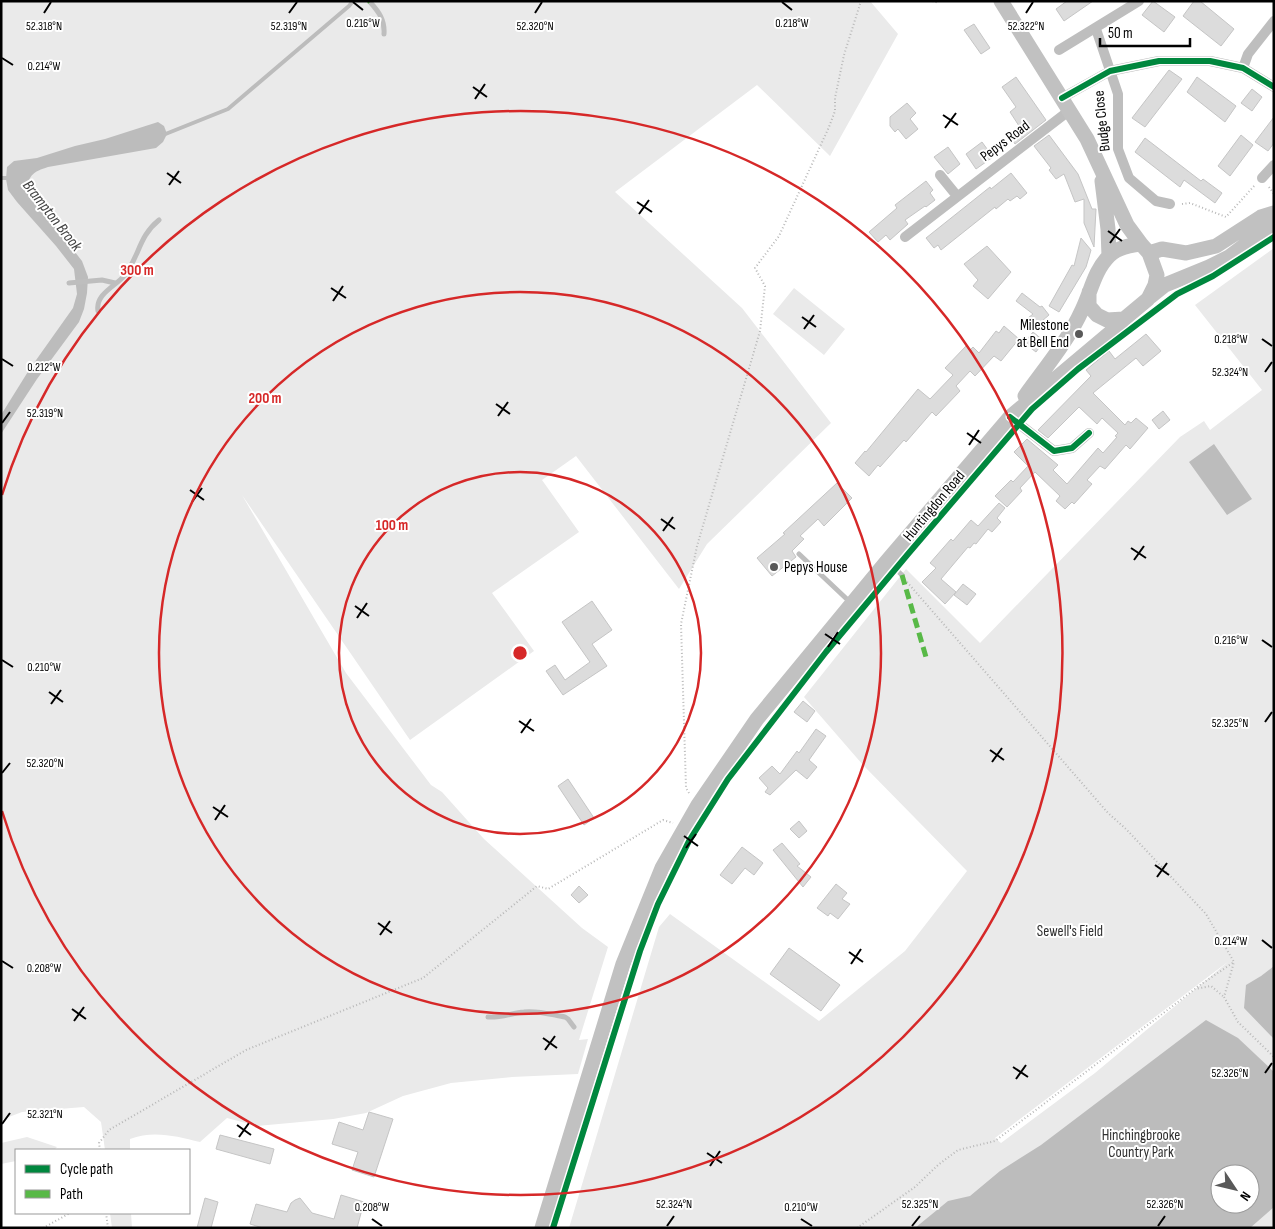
<svg xmlns="http://www.w3.org/2000/svg" width="1275" height="1229" font-family="'Sofia Sans Condensed',sans-serif">
<style>
.green{fill:#eaeaea;fill-rule:evenodd}
.water{fill:#bcbcbc;fill-rule:evenodd}
.lines{fill:none;stroke-linecap:round;stroke-linejoin:round}
.stream{stroke:#bcbcbc;stroke-width:4}
.building{fill:#dcdcdc;stroke:#c5c5c5}
.path{stroke:#b8b8b8;stroke-width:2;stroke-dasharray:1 2.5;stroke-linecap:butt}
.lane{stroke:#bebebe;stroke-width:5}
.street{stroke:#bebebe;stroke-width:10}
.secondary{stroke:#c1c1c1;stroke-width:15}
.quiet{stroke:#58b947;stroke-width:5;stroke-dasharray:10 5;stroke-linecap:butt}
.cycleway-casing{stroke:#fff;stroke-width:9}
.cycleway{stroke:#00873e;stroke-width:6}
.ticks{fill:none;stroke:#000;stroke-width:2}
.ring{fill:none;stroke:#d62828;stroke-width:2.5}
.poi-dot{fill:#595959;stroke:#fff;stroke-width:2}
.labels{text-anchor:middle;dominant-baseline:central;stroke-width:4;stroke-linejoin:round;paint-order:stroke}
.street-label{font-size:15px;fill:#000;stroke:#fff}
.poi-label{font-size:15px;fill:#000;stroke:#fff;text-anchor:end}
.park-label{font-size:15px;fill:#2f2f2f;stroke:#fff}
.water-label{font-size:16px;font-style:italic;fill:#404040;stroke:#fff}
.ticks-label{font-size:12px;text-anchor:middle;fill:#000;stroke:#fff;stroke-width:4;stroke-linejoin:round;paint-order:stroke}
.centre{fill:#d62828;stroke:#fff;stroke-width:2.5}
.ring-label{font-size:15px;text-anchor:middle;font-weight:bold;fill:#d62828;stroke:#fff;stroke-width:4;stroke-linejoin:round;paint-order:stroke}
</style>
<rect width="100%" height="100%" fill="#fff"/>
<path class="green" d="M1 1H870L898 34 830 156 757 85 615 192 742 308 831 423 707 544 679 589 576 456 542 480 579 532 492 593 534 651 410 740 242 495 346 673 431 785 442 792 484 839 582 928 608 947 579 1040 588 1039 578 1074 512 1077 451 1083 403 1096 366 1113 333 1119 257 1126 227 1118 200 1142C176 1136 153 1130 130 1139V1150H105L101 1122 84 1107 22 1112 1 1120Z
M1274 248V966L1260 977 1274 994V1228H569L659 927 670 914 819 1021 905 951 967 871 863 765 804 697 906 569 980 643 1180 437 1204 421 1210 430 1262 390 1195 305ZM1229 961 1095 1073 1001 1143 995 1138ZM1220 1174H1250V1204H1220Z
M794 288 845 329 824 355 773 314Z
M27 1137 57 1147 54 1150H16V1161L1 1164V1143Z
M110 1213H131L132 1228H112Z"/>
<path class="water" d="M158 122 164 126 167 134 163 142 156 148 48 167C33 172 30 174 26 190L31 199 48 212 53 224 82 261 88 277 87 293 84 309 79 322 37 379 1 434V415L29 370 73 308 77 294 74 269 56 246 17 202 8 190 6 179 7 167 14 161 37 158 75 146 105 139Z
M1214 444 1252 499 1227 515 1189 462Z
M1274 966V1039L1244 1008 1246 985 1261 976Z
M1206 1020 1238 1038 1274 1072V1207L1250 1228H915L948 1201 970 1196 1000 1171 1041 1145ZM1220 1174H1250V1204H1220Z"/>
<g class="lines">
<path class="stream" d="M163 135 228 109 349 6 353 1
M1 178H9"/>
</g>
<path class="building" d="M1067 1H1093L1064 21 1056 9Z
M1153 1 1175 17 1164 32 1142 15Z
M1194 1H1200L1234 29 1221 46 1183 16Z
M974 24 990 48 981 54 964 30Z
M1169 70 1182 79 1145 127 1132 118Z
M1016 77 1046 120 1015 144 1010 137 1021 129 1010 112 1016 107 1002 87Z
M1197 77 1236 106 1225 122 1187 92Z
M1252 89 1262 97 1252 111 1241 103Z
M907 103 916 113 910 119 918 129 906 139 898 129 895 132 890 126V117Z
M1274 117V143L1268 151 1255 142Z
M1049 135 1078 174 1092 209H1096L1094 247 1084 223V199L1075 202 1064 174 1056 179 1049 170 1051 168 1034 146Z
M1241 135 1253 145 1230 176 1218 166Z
M1145 138 1201 181 1203 179 1222 193 1215 203 1184 180 1180 187 1135 152Z
M982 142 993 157 976 169 966 154Z
M948 147 960 164 948 174 934 157Z
M1011 173 1027 193 1020 199 1017 196 1010 201 1008 199 996 209 995 207 941 250 938 245 934 248 926 238 990 187 991 189Z
M926 181 933 190 930 193 935 200 926 207 925 206 905 220 908 224 890 240 886 235 878 242 869 232 897 208 895 205Z
M1081 238 1091 250 1089 257 1086 267 1059 312 1049 306 1072 265 1074 266Z
M987 246 1011 272 988 299 973 286 978 280 964 264Z
M1022 293 1040 307 1042 306 1049 315 1035 327 1028 318 1033 314 1016 301Z
M1004 326 1019 339 1001 361 994 356 975 376 970 371 956 386 960 391 936 416 932 412 906 442 904 440 880 467 878 465 869 476 855 463 865 451 866 452 918 389 930 399 953 375 945 368 966 346 970 350 973 347 979 353 996 331 999 333Z
M1033 332 1044 341 1036 352 1024 343Z
M1146 334 1161 351 1143 366 1136 358 1093 393 1125 425 1128 421 1131 423 1136 418 1148 428 1130 449 1126 445 1105 469 1100 466 1087 480 1092 484 1074 504 1072 502 1065 509 1056 501 1060 496 1035 472 1020 488 1022 491 1007 507 995 496 1011 480 1013 482 1028 466 1014 452 1027 439 1058 465 1053 470 1067 484 1098 448 1103 453 1117 437 1115 436 1118 433 1102 418 1097 424 1079 407 1048 438 1038 430 1091 376 1086 370 1109 351 1115 359Z
M1163 411 1170 420 1159 429 1152 420Z
M837 483 852 498 824 526 818 519 800 536 804 539 792 551 796 557 772 576 757 558 785 534 783 533Z
M999 503 1005 508 997 518 1001 522 992 532 988 529 976 544 974 543 970 548 968 547 941 579 956 592 945 604 922 582 936 568 930 563 951 539 953 541 971 520 978 526Z
M963 584 976 594 967 605 954 595Z
M592 601 612 630 592 644 607 666 563 695 546 671 555 665 565 680 590 662 562 622Z
M803 701 815 711 807 722 794 712Z
M816 729 826 736 809 760 817 767 807 779 796 770 770 795 765 792 768 788 759 778 772 766 780 774 797 751 799 753Z
M568 779 594 818 584 825 558 786Z
M799 821 807 831 799 838 790 829Z
M782 843 800 864 797 866 811 877 803 887 773 850Z
M742 847 763 863 754 875 745 868 732 884 720 875Z
M836 884 847 893 842 899 850 904 838 919 830 913 828 916 817 908Z
M579 886 588 895 579 903 571 895Z
M789 948 840 985 821 1011 770 974Z
M369 1112 393 1119 374 1177 352 1170 358 1152 332 1144 339 1122 363 1130Z
M220 1135 274 1149 270 1164 216 1149Z
M341 1195 364 1202 357 1228H263L250 1224 256 1204 287 1212 291 1203 295 1200 300 1198 312 1213 334 1219Z
M205 1198 218 1202 211 1228H197Z"/>
<g class="lines">
<path class="path" d="M933 1 935 3 937 1
M1269 187 1274 194
M1182 204 1190 203 1226 217 1255 185
M907 582 1108 813 1126 829 1206 914 1234 962 1224 997 1238 1022 1274 1057
M689 793 686 788 681 624 697 546 760 331 765 286 755 268 779 236 829 127 835 111V98L844 55 861 1
M1197 987 1234 962
M100 1150 99 1143 109 1130 246 1050 423 978 537 886 548 889 663 820 673 823
M106 1213 108 1228
M43 1228 70 1213
M857 1228 915 1187 938 1165 958 1150 995 1141 1195 989 1211 986 1224 997"/>
<path class="lane" d="M370 2C379 12 385 20 384 34
M69 283 102 280 115 283
M98 311C95 294 116 286 124 276 140 256 138 237 159 220
M799 554 851 603
M889 563 902 575
M488 1017C501 1018 512 1013 524 1012 537 1010 553 1015 565 1017L568 1019 574 1027"/>
<path class="street" d="M1096 29 1118 94V149L1129 178 1156 201 1170 204
M1059 50 1139 1
M1243 68 1248 54 1274 21
M1062 98 1110 71 1159 61H1210L1243 68 1274 87
M940 175 957 196
M1262 178 1274 165
M905 237 1070 110
M1010 417 1054 451 1072 448 1089 433"/>
<path class="secondary" d="M1001 1 1087 139 1127 225 1141 244
M1102 181 1108 229 1109 256
M1149 253 1162 249 1186 253 1216 246 1261 217 1274 213
M1150 297 1165 285 1209 267 1229 257 1269 227 1274 222
M1025 396C1045 368 1068 341 1082 310 1091 292 1094 271 1109 256 1117 248 1130 245 1141 244L1149 253 1157 275 1155 285 1148 299 1124 319 1107 320 1097 315 1089 306V292
M542 1228 623 964 662 868 698 805 757 719 887 561 1010 417 1110 333 1124 319"/>
<path class="quiet" d="M369 1 370 2
M902 575 926 657"/>
<defs>
<path id="cycleway" d="M1062 98 1110 71 1159 61H1210L1243 68 1274 87
M1010 417 1054 451 1072 448 1089 433
M553 1228 640 951 658 904 689 841 728 779 826 652 908 554 1032 409 1078 369 1177 294 1213 276 1274 237"/>
</defs>
<use href="#cycleway" class="cycleway-casing"/>
<use href="#cycleway" class="cycleway"/>
</g>
<path class="ticks" d="M353 2 363 10M782 2 792 10M44 13 51 2M289 13 297 2M535 13 542 2M1026 13 1033 2M2 58 13 65M473 87 487 97M475 99 485 84M943 115 958 125M945 128 956 113M167 173 181 183M169 185 179 171M637 202 652 212M639 214 649 200M1108 231 1122 241M1110 243 1120 229M331 288 346 298M333 301 343 286M802 317 816 327M804 329 814 315M1262 339 1272 346M2 359 13 366M1265 372 1272 362M496 404 510 414M498 416 508 402M2 423 10 412M967 433 981 443M969 445 979 430M190 490 204 500M192 502 202 488M661 519 675 529M663 531 673 517M1131 548 1146 558M1134 560 1144 546M355 606 369 616M357 618 367 603M825 634 840 644M1262 640 1272 647M828 647 838 632M2 660 13 667M49 692 63 702M51 704 61 690M519 721 534 731M1265 722 1272 712M521 733 531 719M990 750 1004 760M992 762 1002 748M2 773 10 763M213 807 228 817M215 820 225 805M684 836 698 846M686 848 696 834M1155 865 1169 875M1157 877 1167 863M378 923 392 933M380 935 390 921M1262 940 1272 948M849 952 863 962M2 961 13 968M851 964 861 949M72 1009 86 1019M74 1021 84 1007M543 1038 557 1048M545 1050 555 1036M1013 1067 1028 1077M1265 1073 1272 1063M1016 1079 1026 1065M2 1124 10 1113M237 1125 251 1135M239 1137 249 1123M707 1153 722 1163M710 1166 720 1151M372 1219 382 1226M801 1219 812 1226M667 1226 674 1216M912 1226 920 1216M1158 1226 1165 1216"/>
<g class="ring">
<circle cx="520" cy="653" r="181"/>
<circle cx="520" cy="653" r="361"/>
<path d="M2 495A542 542 0 1 1 2 811"/>
</g>
<g class="poi-dot">
<circle cx="1079" cy="334" r="5"/>
<circle cx="774" cy="567" r="5"/>
</g>
<g class="labels">
<g class="street-label">
<text transform="translate(1102 121) rotate(-96)">Budge Close</text>
<text transform="translate(1005 141) rotate(-37)">Pepys Road</text>
<text transform="translate(934 506) rotate(-50)">Huntingdon Road</text>
</g>
<g class="poi-label">
<text x="1069" y="325">Milestone<tspan x="1069" dy="17">at Bell End</tspan></text>
<text x="784" y="567" text-anchor="start">Pepys House</text>
</g>
<g class="park-label">
<text x="1070" y="931">Sewell's Field</text>
<text x="1141" y="1135">Hinchingbrooke<tspan x="1141" dy="17">Country Park</tspan></text>
</g>
<g class="water-label">
<text transform="translate(52 216) rotate(52)">Brampton Brook</text>
</g>
</g>
<g class="ticks-label">
<text x="363" y="27">0.216°W</text>
<text x="792" y="27">0.218°W</text>
<text x="44" y="30">52.318°N</text>
<text x="289" y="30">52.319°N</text>
<text x="535" y="30">52.320°N</text>
<text x="1026" y="30">52.322°N</text>
<text x="44" y="70">0.214°W</text>
<text x="1231" y="343">0.218°W</text>
<text x="44" y="371">0.212°W</text>
<text x="1230" y="376">52.324°N</text>
<text x="45" y="417">52.319°N</text>
<text x="1231" y="644">0.216°W</text>
<text x="44" y="671">0.210°W</text>
<text x="1230" y="727">52.325°N</text>
<text x="45" y="767">52.320°N</text>
<text x="1231" y="945">0.214°W</text>
<text x="44" y="972">0.208°W</text>
<text x="1230" y="1077">52.326°N</text>
<text x="45" y="1118">52.321°N</text>
<text x="674" y="1208">52.324°N</text>
<text x="920" y="1208">52.325°N</text>
<text x="1165" y="1208">52.326°N</text>
<text x="372" y="1211">0.208°W</text>
<text x="801" y="1211">0.210°W</text>
</g>
<circle cx="520" cy="653" r="8" class="centre"/>
<g class="ring-label">
<text x="137" y="275">300 m</text>
<text x="265" y="403">200 m</text>
<text x="392" y="530">100 m</text>
</g>
<rect width="1275" height="1229" fill="none" stroke="#000000" stroke-width="5"/>
<rect x="15" y="1149" width="175" height="65" fill="#ffffff" stroke="#999999"/>
<rect x="25" y="1165" width="25" height="8" fill="#00873e" stroke="#999999"/>
<text x="60" y="1174" font-size="15" fill="#000000">Cycle path</text>
<rect x="25" y="1190" width="25" height="8" fill="#58b947" stroke="#999999"/>
<text x="60" y="1199" font-size="15" fill="#000000">Path</text>
<g transform="translate(1235 1189) rotate(125)"><circle r="24" fill="#ffffff" stroke="#999999"/>
<path d="M0-4L9 19L0 12L-9 19Z" fill="#595959"/>
<text y="-8" font-size="14" font-weight="bold" text-anchor="middle" fill="#000000">N</text>
</g>
<path d="M1100 38v8h90v-8" fill="none" stroke="#000000" stroke-width="2.5"/>
<text x="1108" y="38" font-size="15" fill="#000000" stroke="#ffffff" stroke-width="4" paint-order="stroke">50 m</text>
</svg>
